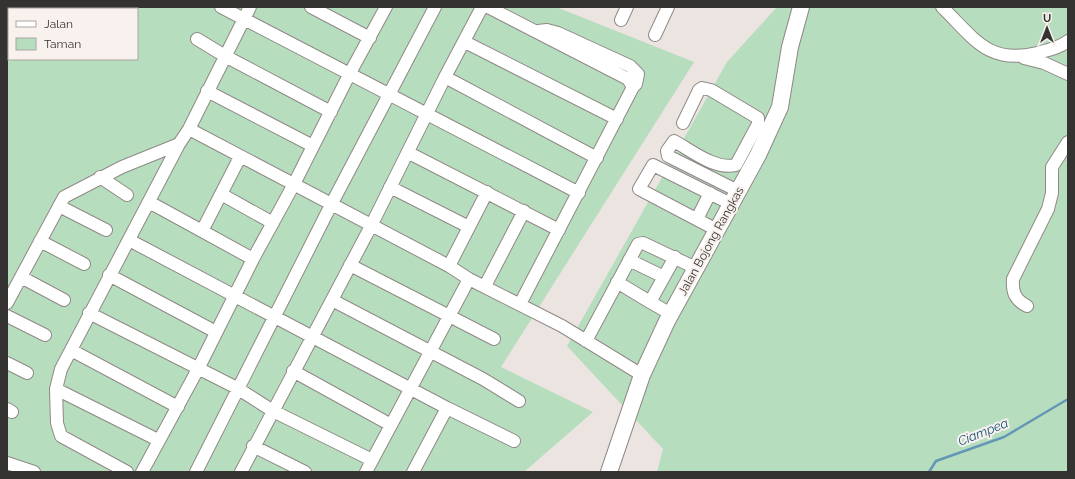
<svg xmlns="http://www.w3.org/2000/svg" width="1075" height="479" font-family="Raleway,sans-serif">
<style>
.green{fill:#b7ddbf;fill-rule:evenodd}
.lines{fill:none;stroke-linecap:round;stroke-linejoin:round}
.stream{stroke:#6496b6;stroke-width:2.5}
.minor-casing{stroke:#8f8985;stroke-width:14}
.major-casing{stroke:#8f8985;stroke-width:18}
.minor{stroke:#fff;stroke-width:12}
.major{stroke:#fff;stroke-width:16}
.labels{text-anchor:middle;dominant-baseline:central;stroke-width:4;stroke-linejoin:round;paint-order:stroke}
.street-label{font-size:12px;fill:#353331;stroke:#f8f1ed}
.water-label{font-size:13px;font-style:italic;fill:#165576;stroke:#f8f1ed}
</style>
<rect width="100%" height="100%" fill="#ebe4e0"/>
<path class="green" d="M7 7H556L694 62 501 367 593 412 524 472H7ZM9 9H137V59H9Z
M777 7H1068V472H657L663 449 567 346 727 62Z"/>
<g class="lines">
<path class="stream" d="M929 472 936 461 1004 437 1068 399"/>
<defs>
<path id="minor" d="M221 7 579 193
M311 7 370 38
M488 7 628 79 633 87 520 304
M942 7C974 38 988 65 1037 53 1048 50 1059 48 1068 41
M621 20 627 7
M538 31 547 30 558 33 630 66 638 74 636 84 633 87
M655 35 668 7
M197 39 225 56 331 112
M465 42 617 119
M1024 58 1044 63 1068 74
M445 77 597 158
M207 91 313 146
M683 123 699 90 702 88 711 90 758 118V124L736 165C715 170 692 151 674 141L667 151 668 156 738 191
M189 129 449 266 469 279 562 326 642 375
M409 153 559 230
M100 177 127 195
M390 187 469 227
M221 194 273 223
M149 202 202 231 240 157
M59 206 106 230
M697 219 710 193
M717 230 639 189 653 165 731 204
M202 231 253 259
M129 240 447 408 514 441
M40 241 84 264
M629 260 664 277
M350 265 494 339
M449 266 487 192
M109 275 216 332
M21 277 64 300
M617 282 650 302 675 257
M485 286 524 211
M332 300 483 379 519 401
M650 302 671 314
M7 303 64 197 122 167 179 144 189 129 250 7
M1027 306C1015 300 1012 292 1013 279L1048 209 1052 193V167L1068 142
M89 313 237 388 273 411 372 460
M7 316 45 335
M586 341 638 244 643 243 696 268
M71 350 178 407
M7 363 27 373
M293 371 391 425
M56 389 158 440
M7 409 12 412
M253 446 305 472
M7 463 34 472
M127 472 61 436 57 423 56 389 61 369 179 144
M142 472 198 369 253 259 294 184 350 73 386 7
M196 472 331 205 435 7
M241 472 371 226 445 77 482 7
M366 472 469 279
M413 472 447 408"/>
<path id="major" d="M609 472 642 375 667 321 758 155 780 107 790 47 801 7"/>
</defs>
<use href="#minor" class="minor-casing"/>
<use href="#major" class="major-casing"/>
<use href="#minor" class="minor"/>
<use href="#major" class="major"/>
</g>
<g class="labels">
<g class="street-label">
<text transform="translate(711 241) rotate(-61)">Jalan Bojong Rangkas</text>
</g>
<g class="water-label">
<text transform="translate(983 432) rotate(-22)">Ciampea</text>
</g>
</g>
<rect width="1075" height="479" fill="none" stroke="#353331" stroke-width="16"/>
<rect x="8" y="8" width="130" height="52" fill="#f8f1ed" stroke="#aaa5a2"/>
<rect x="16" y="21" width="20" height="6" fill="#ffffff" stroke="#aaa5a2"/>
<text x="44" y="28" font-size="12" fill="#353331">Jalan</text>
<rect x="16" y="38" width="20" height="12" fill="#b7ddbf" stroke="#aaa5a2"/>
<text x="44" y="48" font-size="12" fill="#353331">Taman</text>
<g transform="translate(1047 28)" stroke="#f8f1ed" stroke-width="3" paint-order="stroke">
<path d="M0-3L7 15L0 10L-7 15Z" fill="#353331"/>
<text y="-6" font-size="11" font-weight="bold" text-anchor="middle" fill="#353331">U</text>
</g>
</svg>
